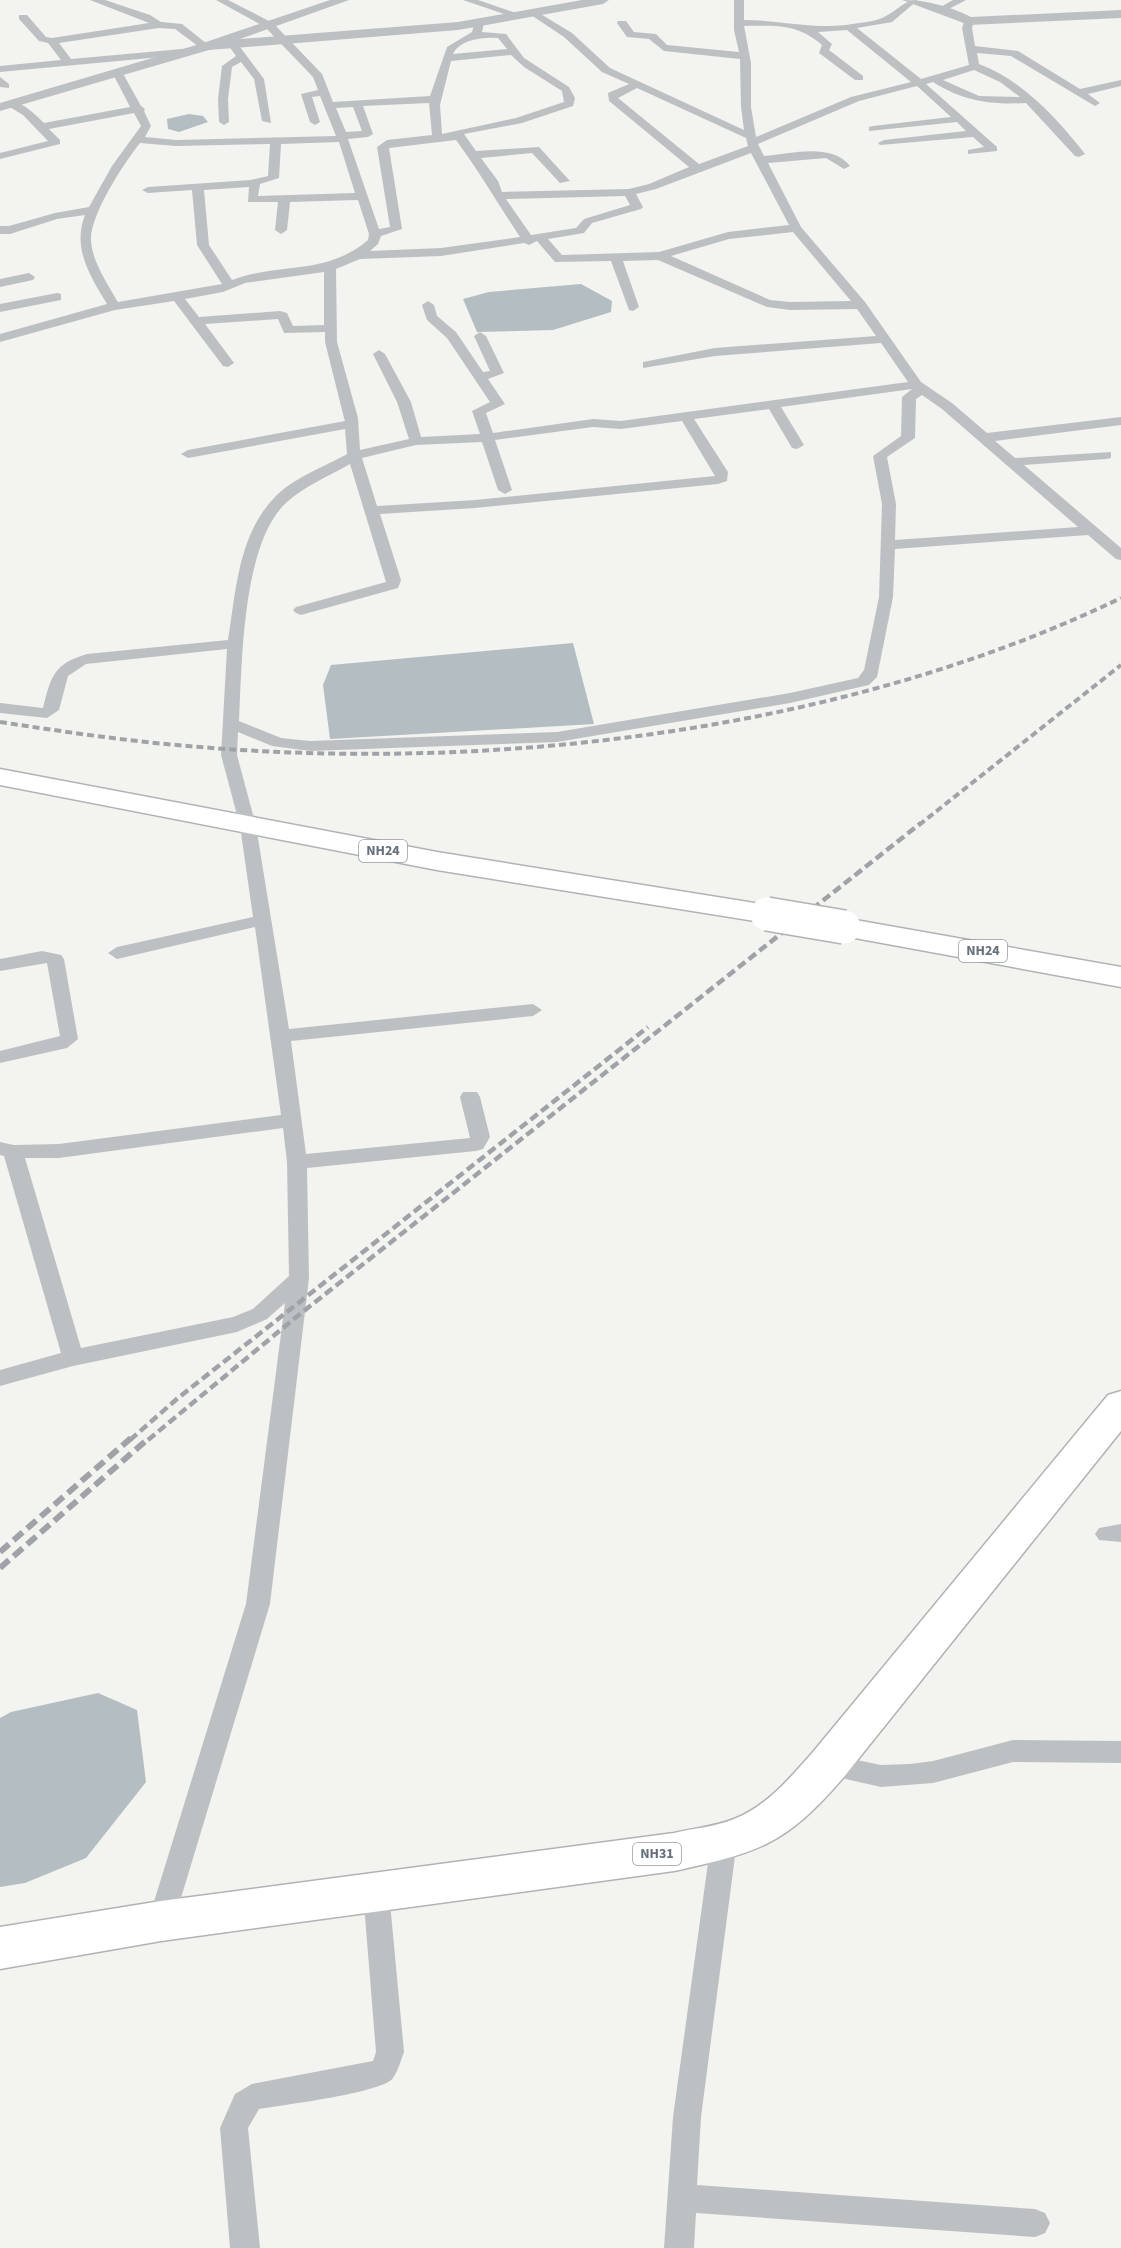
<svg xmlns="http://www.w3.org/2000/svg" width="1121" height="2248" font-family="'Source Sans 3',sans-serif">
<style>
.water{fill:#b4bdc2}
.lines{fill:none;stroke-linecap:round;stroke-linejoin:round}
.trunk-casing{stroke:#b0b3b6;stroke-width:3}
.minor{fill:#bdc0c3;fill-rule:evenodd}
.tertiary{fill:#bdc0c3;fill-rule:evenodd}
.trunk{fill:#fff;fill-rule:evenodd}
.rail-far2{stroke:#9fa3a8;stroke-width:4;stroke-dasharray:7 4;stroke-linecap:butt}
.rail-far1{stroke:#9fa3a8;stroke-width:4.5;stroke-dasharray:9 4.5;stroke-linecap:butt}
.rail{stroke:#9fa3a8;stroke-width:6;stroke-dasharray:12 6;stroke-linecap:butt}
.trunk-bridge-casing{stroke:#b0b3b6;stroke-width:36;stroke-linecap:butt}
.trunk-bridge{stroke:#fff;stroke-width:33}
.labels{text-anchor:middle;dominant-baseline:central;stroke-width:6;stroke-linejoin:round;paint-order:stroke}
.shield{fill:#fff;stroke:#949ca4;stroke-width:1.5}
.shield-label{font-size:14px;font-weight:bold;fill:#66717d}
</style>
<rect width="100%" height="100%" fill="#f3f3f0"/>
<path class="water" d="M189 114 203 116 208 122 179 132 168 129 167 119Z
M581 284 612 301 611 312 553 330 477 332 463 299 489 292Z
M573 643 594 724 330 739 323 685 331 665Z
M98 1693 137 1710 146 1782 86 1858 25 1883 0 1887V1718L11 1712Z"/>
<g class="lines">
<defs>
<path id="trunk" d="M0 769 437 852 767 905 778 908 782 914 778 920 767 923 437 870 0 785Z
M844 918 1121 967V987L833 934 829 927 833 920Z
M1121 1391V1431L843 1778C784 1846 759 1852 674 1871L161 1941 0 1969V1927L161 1901 674 1833C694 1828 715 1827 734 1819 767 1806 790 1778 813 1752L1108 1395Z"/>
</defs>
<use href="#trunk" class="trunk-casing"/>
<path class="minor" d="M90 0H105L150 15 161 22 182 24 211 47 202 49 175 29 159 28 59 43 71 59 193 48 198 51 193 54 0 72V66L61 60 48 43 39 41 19 19V15H27L46 37 52 38 149 23Z
M216 0H228L273 23 322 74 333 102 430 96 447 47 472 32 475 21 484 23 482 32 506 34 524 58 569 87 575 98 573 106 522 123 464 134 476 151 539 147 570 181 560 183 532 153 481 158 498 181 502 192 629 189 649 184 689 167 609 101 608 93 629 84 602 72 564 37 531 15V11L534 10 572 33 610 68 744 130 741 107 740 59 664 51 649 39 627 37 617 23 618 21H626L634 32 656 34 667 45 739 52 734 30V0H744V20C778 20 812 29 846 25 858 23 876 22 886 16 898 10 904 0 918 0L892 22 857 28 921 79 969 65 962 28 965 19 969 18 974 21 972 28 975 46 1018 51 1080 89 1121 80V86L1088 94 1100 103 1095 106 1011 56 977 53 979 64C1022 80 1057 118 1085 154L1079 157 1075 156 1026 103C991 105 963 101 933 82L926 84 997 147V151L968 154V150L984 147 973 137 880 145 878 143 884 140 966 131 957 122 869 131V127L873 126 951 117 917 86 859 101 758 144 764 156C791 154 831 142 850 166L844 169 826 158 768 163 801 227 865 302 921 382 952 403 987 433 1121 417V425L995 441 1015 458 1111 452V458L1106 459 1024 465 1121 548V560L1116 559 1088 535 895 549 893 597 877 677 869 685 790 703 557 742 310 751 272 746 238 732 237 755 256 826 289 1029 533 1004 542 1010 533 1016 291 1041 306 1154 470 1138 460 1097 463 1092H477L480 1097 490 1137 483 1149 476 1151 307 1168 309 1278 270 1604 174 1921 170 1929 161 1933 152 1929 148 1921 246 1604 285 1303 267 1319 237 1332 73 1366 0 1386V1370L61 1353 4 1156 0 1155V1142L14 1145 59 1144 281 1115 255 927 117 959 108 953 117 947 253 917 240 826 221 755 227 649 86 664 68 676 59 710 47 718 0 713V703L43 708C51 677 53 664 87 654L228 640C236 591 238 535 275 497 293 478 324 467 347 454L345 429 188 458 181 454 188 450 345 421 344 418 325 342V332L284 333 278 319 205 324 234 363 228 367 223 366 174 301 115 310 0 342V334L107 304C90 276 72 248 85 215L57 219 10 234H0V226H9L55 213 89 207 112 166 141 126 134 113 49 129 60 140V144L0 159V153L48 141 23 115 8 106V102C22 100 34 114 44 123L130 107 112 72 117 69 121 70 141 106 145 109 144 111 151 126 145 137 176 140 336 136 320 96 312 97 320 122 315 125 310 122 301 94 318 90 313 77 265 27ZM744 26C776 26 796 23 822 45L819 53 855 80H863V76L829 50 832 44 818 32 847 30 911 82 851 97 756 137 751 107V63ZM498 38 507 49 453 54C460 39 484 37 498 38ZM511 55 524 67 562 91 564 102 516 118 442 134 440 105 451 61ZM974 70 1000 82 1020 97 979 96 943 80ZM637 88 746 138 748 146 699 164 618 98ZM429 103 432 135 387 140 377 147 390 227 379 229 348 139 368 137 373 134 363 106ZM353 107 362 131 346 132 336 108ZM456 140C479 171 498 204 520 237L441 248 370 251 378 244 381 236 402 229 389 148ZM339 142 355 193 258 196 260 184 279 178 281 144ZM140 143 176 146 270 144 268 176 251 180 148 187 142 190 148 193 192 190 197 245 222 284 118 302 116 299C106 281 92 261 91 240 90 215 124 163 140 143ZM751 153 789 225 728 232 659 252 562 255 548 239 584 233 592 223 641 209 643 207 636 194 656 189ZM249 187 248 202H278L275 230 281 234 287 230 290 202 358 200 369 234 368 240C326 276 280 262 232 280L209 245 204 190ZM625 196 630 205 584 219 576 228 531 235 506 199ZM793 232 851 301 790 302 770 300 671 256 729 239ZM537 241 555 262 611 261 629 310 633 311 639 307 623 261 658 260 767 307 790 310 857 309 876 336 715 348 643 362V368L715 356 881 343 908 382 621 421 593 419 493 433 486 413 505 404 488 379 504 373 486 336 480 332 474 336 490 371 483 372 456 332 437 316 434 305 428 301 422 305 427 320 447 338 490 402 472 411 480 434 421 437 411 402 385 354 379 350 373 354 397 402 409 439 360 450 358 418 337 342 336 269 360 259 441 256 524 243 529 245ZM324 272V325L293 326 287 313 280 311 199 317 185 299 223 292 245 283ZM912 389 902 397 901 436 873 456 882 504 879 597 864 670 858 678 790 693 557 732 310 741 281 738 239 721C242 663 242 542 287 502 305 486 329 476 350 464L386 582 296 607 293 610 296 613 301 615 398 588 401 580 380 514 475 508 718 484 727 481 728 472 694 419 769 409 792 448 797 449 804 445 781 407ZM922 395 942 409 1078 527 895 540 896 504 887 457 915 438 916 399ZM682 421 715 476 475 500 377 506 362 458 416 445 482 442 498 490 505 494 512 490 495 440 593 427 621 429ZM283 1128 287 1162 289 1276 253 1309 233 1317 81 1348 25 1158H59Z
M463 0H478L525 16 516 18Z
M953 0H966L945 11 937 9Z
M233 42 237 43 264 79 271 123 262 121 254 79 241 62 232 67 228 99 229 122 224 125 219 122 218 99 222 66 236 56 228 45Z
M0 77 9 84V88L0 87Z
M29 273 35 277 33 280 0 287V279Z
M57 293 61 294V300L0 312V304Z
M42 951 61 955 64 959 78 1039 67 1048 0 1063V1051L60 1036 47 963 0 971V959Z
M1121 1524V1542L1099 1540 1095 1534 1099 1528Z
M1013 1740 1121 1741V1763L1013 1762 933 1783 881 1787 819 1773 815 1765 819 1757 828 1754 881 1765 910 1764 933 1761Z
M724 1830 733 1833 737 1841 701 2117 697 2185 1035 2209 1045 2213 1050 2223 1045 2233 1035 2237 696 2213 694 2248H664L673 2117 711 1841 715 1833Z
M376 1880 385 1884 389 1892 404 2052C401 2060 398 2071 393 2078 383 2093 282 2105 259 2109L248 2128 260 2248H230L220 2128 235 2094 252 2084 373 2061 376 2052 363 1892 367 1884Z"/>
<path class="tertiary" d="M330 0H349L240 39 458 22 582 0H609L603 4 458 30 209 50 0 111V103L203 43Z
M902 0C927 0 949 6 971 17L1121 10V18L969 25Z"/>
<use href="#trunk" class="trunk"/>
<path class="rail-far2" d="M0 722C66 732 133 742 200 747 501 772 847 730 1121 598
M919 825 1121 665"/>
<path class="rail-far1" d="M130 1440 178 1398 648 1027
M148 1440 295 1318 921 823"/>
<path class="rail" d="M0 1552 131 1438
M0 1568 149 1438"/>
<defs>
<path id="trunk-bridge" d="M767 914 844 927"/>
</defs>
<use href="#trunk-bridge" class="trunk-bridge-casing"/>
<use href="#trunk-bridge" class="trunk-bridge"/>
</g>
<g class="labels">
<g class="shield">
<rect x="359" y="840" width="48" height="22" rx="4.5"/>
<rect x="959" y="940" width="48" height="22" rx="4.5"/>
<rect x="633" y="1843" width="48" height="22" rx="4.5"/>
</g>
<g class="shield-label">
<text x="383" y="851">NH24</text>
<text x="983" y="951">NH24</text>
<text x="657" y="1854">NH31</text>
</g>
</g>
</svg>
